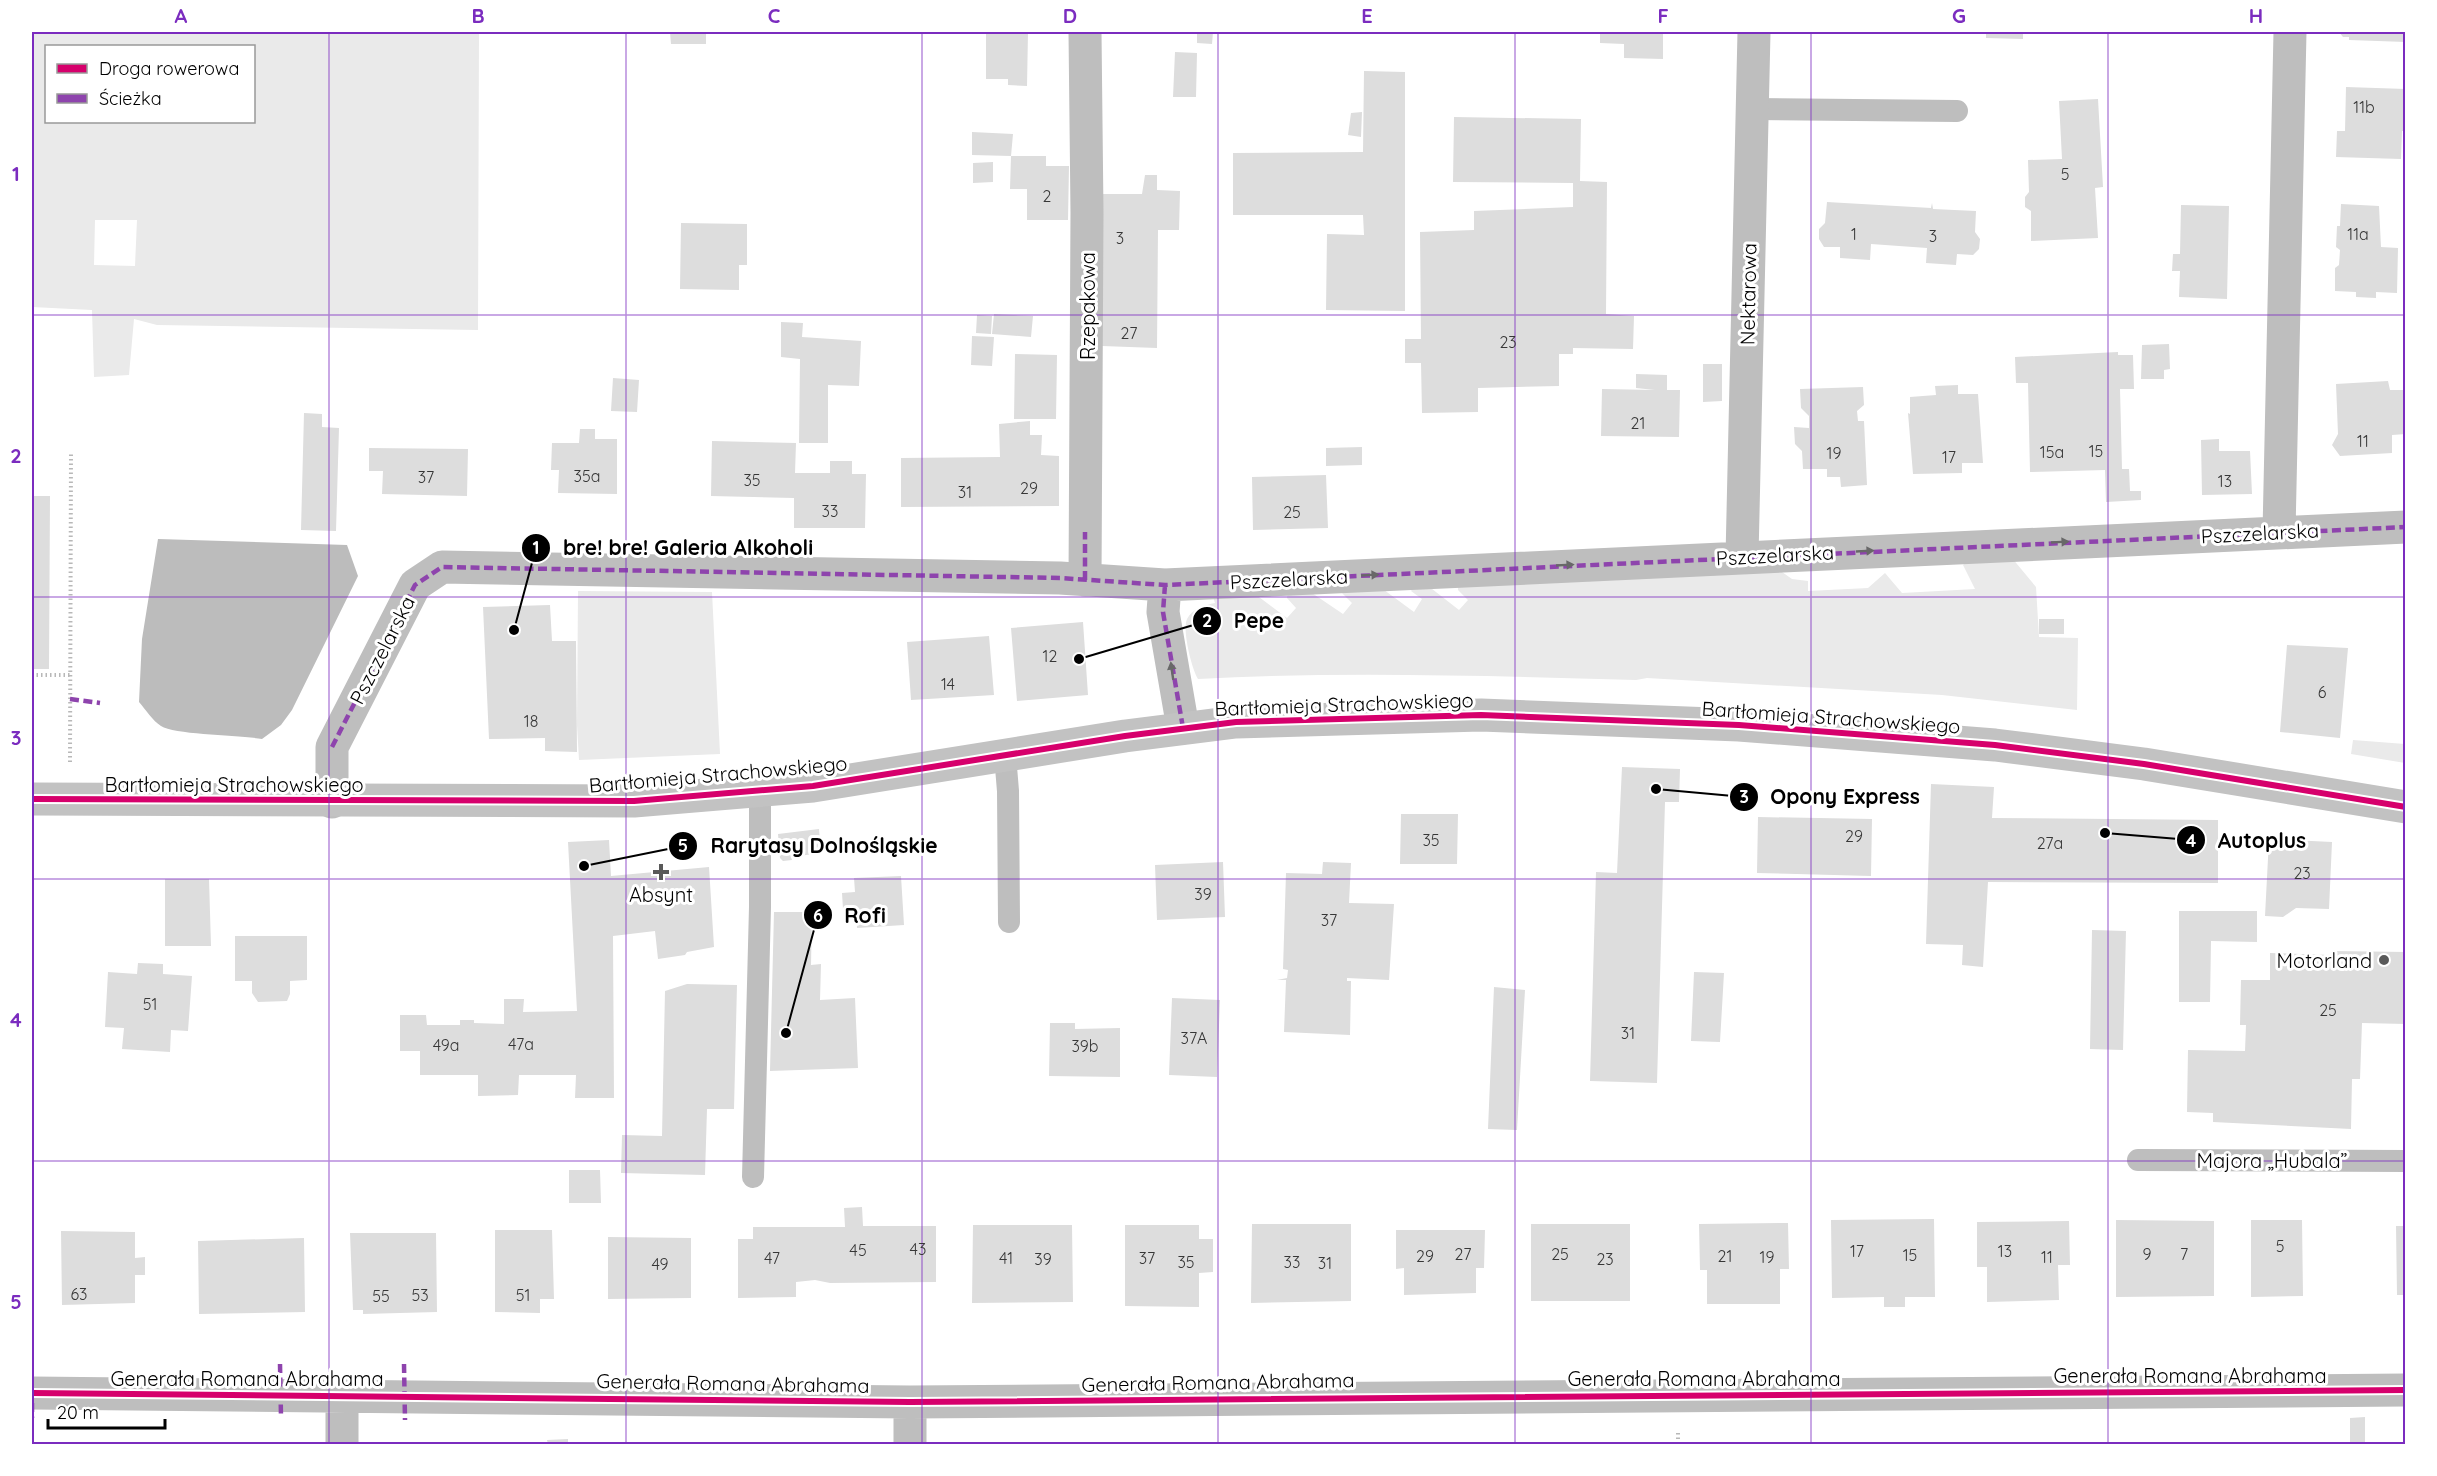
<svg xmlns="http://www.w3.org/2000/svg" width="2437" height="1476" font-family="Quicksand,sans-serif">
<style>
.green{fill:#eaeaea;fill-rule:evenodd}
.water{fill:#bcbcbc}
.building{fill:#ddd}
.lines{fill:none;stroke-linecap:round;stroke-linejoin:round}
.path{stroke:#b8b8b8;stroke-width:4;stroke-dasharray:1.5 3;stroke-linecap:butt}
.lane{stroke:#bebebe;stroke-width:22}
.street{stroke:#bebebe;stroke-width:33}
.secondary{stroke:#c2c2c2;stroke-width:33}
.quiet{stroke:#8e44ad;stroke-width:4.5;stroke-dasharray:9 4.5;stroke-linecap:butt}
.cycleway-casing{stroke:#fff;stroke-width:10}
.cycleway{stroke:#d6006c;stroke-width:6}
.oneway{fill:#686868}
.grid{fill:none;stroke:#7b2cbf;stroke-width:1.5;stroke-opacity:0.55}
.poi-dot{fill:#595959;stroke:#fff;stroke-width:2}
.labels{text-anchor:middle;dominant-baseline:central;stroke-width:6;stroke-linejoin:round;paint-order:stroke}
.number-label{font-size:16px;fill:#373737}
.street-label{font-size:20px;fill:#000;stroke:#fff}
.poi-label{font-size:20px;fill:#000;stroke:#fff}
.leader{fill:none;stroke:#000;stroke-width:2}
.callout-dot{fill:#000;stroke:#fff;stroke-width:2}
.mark-label{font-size:18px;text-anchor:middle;font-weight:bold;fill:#fff}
.callout-label{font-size:21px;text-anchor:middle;font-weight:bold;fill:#000;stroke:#fff;stroke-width:6;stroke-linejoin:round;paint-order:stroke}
.neatline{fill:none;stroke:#7b2cbf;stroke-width:2}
.grid-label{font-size:20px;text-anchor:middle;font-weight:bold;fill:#7b2cbf}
</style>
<rect width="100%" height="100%" fill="#fff"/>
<path class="green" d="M32 32H479L478 330 157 325 134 319 129 375 94 377 92 310 32 307ZM46 46H254V122H46ZM95 220H137L135 266 94 265Z
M2012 558 2036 587 2039 637 2078 638 2077 710 1942 695 1647 678 1636 680C1490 676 1344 671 1198 679 1192 669 1182 631 1187 619 1192 609 1205 605 1215 603L1213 597 1255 594 1287 618 1296 608 1287 598 1288 592 1309 591 1343 614 1352 603 1342 593 1345 590 1380 587 1414 612 1422 599 1411 591 1415 585H1427L1459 610 1468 600 1458 590V584L1782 572 1792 579 1808 581V591L1868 588 1885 573 1902 593 1975 589 1963 565 1968 560Z
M578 591 712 592 720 754 579 760 577 725Z
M2353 740 2405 744V763L2351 754Z"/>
<path class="water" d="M158 539 347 545 358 576 292 710 281 725 262 739C240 735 175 735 161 726 153 721 145 709 139 702L142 639Z"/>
<path class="building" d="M670 32H706V44H671Z
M986 32H1028L1027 86 1008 85V79H986Z
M1197 32H1213L1212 44 1197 43Z
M1600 32H1663V59L1624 58V44L1600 43Z
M1986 32H2023V39L1986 38Z
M2339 32H2406V42L2349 40V37H2343Z
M1175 52 1197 53 1196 97H1173Z
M1364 71 1405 72V311L1326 310 1327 234 1364 235 1363 215H1233V153L1363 152Z
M2346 87 2406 89V131H2402L2401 159 2336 157 2337 131H2345Z
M2098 99 2103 187 2095 188 2098 238 2031 241V211L2025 207V197L2029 192 2028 160 2062 159 2059 101Z
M1362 112 1361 137 1348 135 1351 113Z
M1454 117 1581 119 1580 181 1607 182 1606 314 1634 316 1633 349 1573 348V354H1559V386L1478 388V412L1422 413 1421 363H1405V339H1421L1420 232 1474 230V211L1573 207V183L1453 182Z
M972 132 1013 134 1011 156 972 155Z
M1011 156H1046V166H1069L1068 220H1027V189H1010Z
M993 162V182L973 183V163Z
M1145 175H1157V190L1180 191 1179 230H1158L1157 348 1102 346V194H1142Z
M1827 202 1931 208 1932 203 1933 209 1976 211 1975 232 1980 239 1979 249 1973 255 1957 254 1956 265 1926 263 1927 248 1871 244 1870 260 1840 258V247H1824L1819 239V229L1825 223Z
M2341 204 2379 206 2381 247 2398 248 2397 293 2376 292V298L2356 297V292L2335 291V268L2339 265 2340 250 2336 247 2337 226H2340Z
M2181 205 2229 206 2227 299 2179 297 2180 271H2172L2173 254H2180Z
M681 223 747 224V265H739V290L680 289Z
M994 314 1033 316 1031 337 992 334Z
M977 315 992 316 991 334 976 333Z
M781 322 803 323 802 337 861 341 859 386 828 385V443H799L800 359 781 357Z
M972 336 994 337 992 366 971 365Z
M2169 344 2170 369 2164 370V379H2141L2142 345Z
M2118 352V355H2133L2134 389H2120L2122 469H2129L2130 491H2141V500L2106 502 2105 470 2030 472 2028 383H2016L2015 357Z
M1015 354 1057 355 1056 419H1014Z
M1703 364H1722V401L1703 402Z
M1636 374 1667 375V390H1680L1679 437 1601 436 1602 389 1655 390 1636 388Z
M613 378 639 380 637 412 611 411Z
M2388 381 2390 390H2406V434L2392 435V453L2340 456 2332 445 2338 434 2336 384Z
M1958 385V394H1978L1983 463H1962V473L1913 474 1908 413 1910 414V397L1936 395 1935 386Z
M1863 387 1864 405 1857 411 1858 421H1864L1867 485 1841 487 1840 477H1827V469H1803L1802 451 1795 444 1794 427 1809 428V416L1801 408 1800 389Z
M304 413 322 414V427L339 428 336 531 301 530Z
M1030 421V435H1042L1041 455 1059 456V506L901 507V458L1000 457 999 424Z
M580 429H595V439H617V494L558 493 559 470H551L552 443H579Z
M2219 439V451H2250L2252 494 2202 495 2201 440Z
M712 441 796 443 795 473H830V461H852V474H866L865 528H794V498L711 496Z
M1362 447V465L1326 466V448Z
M369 448 468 449 467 496 382 494 383 471H369Z
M1326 475 1328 528 1253 530 1252 477Z
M32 496H50L49 669H32Z
M550 605 552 641H576L577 752 545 751V738L489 739 483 607Z
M2039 619H2064V634H2039Z
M1083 622 1088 695 1017 701 1011 628Z
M989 636 994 695 911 700 907 642Z
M2287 645 2348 648 2340 738 2280 732Z
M1622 767 1680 769 1679 802H1665L1657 1083 1590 1081 1596 872 1617 873Z
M1931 784 1994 787 1992 818 2218 820V883L1988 882 1983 967 1962 965 1963 945 1926 944Z
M1401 814H1458L1457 864H1400Z
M1758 817 1872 819 1871 876 1757 873Z
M819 829 821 853 791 857 792 860 783 861 780 858 778 834Z
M2269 839 2332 842 2329 909 2296 908 2283 917 2265 916Z
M609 840 611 876 709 867 714 947 687 952 685 955 658 959 655 931 613 936 614 1098H575L576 1075H519L518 1095 478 1096V1075H420V1051H400V1015H426L427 1025H460V1020H474V1023L504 1024V999H524L523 1012 577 1011 568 842Z
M1223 862 1225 917 1157 920 1155 865Z
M1323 862 1351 863 1349 903 1394 904 1389 980 1347 978V981H1351L1350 1035 1284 1032 1286 980H1277L1287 978 1288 970 1283 969 1286 873 1322 874Z
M901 876 904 925 857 928 856 908 843 909 842 893 855 892 854 878Z
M165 879H209L211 946H165Z
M2179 911H2257V942L2211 941 2210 1002H2179Z
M774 912H812L811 965 821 964 820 1000 855 998 858 1068 770 1071Z
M2092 930 2126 931 2123 1050 2090 1049Z
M235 936H307V980L290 981V994L287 1001 258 1002 252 993V981H235Z
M2332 951 2406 952V1024L2362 1023 2360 1079H2352L2351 1129 2213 1122V1113L2187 1112 2188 1050 2245 1051 2246 1025H2240L2241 980H2270V953L2333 955Z
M138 963 163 964V974L192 976 188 1031 171 1030 170 1052 122 1049 124 1028 105 1027 108 972 137 974Z
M1694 972 1724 973 1720 1042 1691 1041Z
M687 984 737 985 734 1109H707L705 1175 621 1173 622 1135 662 1136 665 991Z
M1494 987 1525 990 1517 1130 1488 1129Z
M1172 998 1220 1000 1217 1077 1169 1075Z
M1050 1023H1075V1029L1120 1028V1077L1049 1076Z
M569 1170H600L601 1203H569Z
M862 1207 863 1226H936V1282L830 1283 815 1280 796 1282V1297L738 1298V1239H753V1227H845L844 1208Z
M1934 1219 1935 1297H1905V1307H1884V1297L1832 1298 1831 1220Z
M2116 1220 2214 1221V1296L2116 1297Z
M2251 1220H2302L2303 1296 2251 1297Z
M2069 1221 2070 1265H2058L2059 1300 1987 1302V1267H1977V1222Z
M1788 1223 1789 1269H1780V1304H1707V1270H1700L1699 1224Z
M1252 1224H1351V1301L1251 1303Z
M1531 1224H1630V1301H1531Z
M973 1225H1072L1073 1302 972 1303Z
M1125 1225H1199V1239H1213V1272L1199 1273V1307L1125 1306Z
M2396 1226H2406V1295H2397Z
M495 1230H552L554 1299H540V1313L495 1312Z
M1396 1230H1485L1484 1268H1476V1293L1404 1295V1268L1396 1269Z
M61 1231 135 1232V1258L145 1257V1275H135V1303L62 1305Z
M350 1233H436L437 1312 363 1314V1310H353Z
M608 1237 691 1238V1298L608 1299Z
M304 1238 305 1312 199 1314 198 1241Z
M2365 1417V1444H2350V1418Z
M568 1439V1444H548L547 1440Z"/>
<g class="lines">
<path class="path" d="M32 675H70
M70 762 71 452
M1678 1433V1444"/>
<path class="lane" d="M1752 109 1957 111
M1005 755 1008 791 1009 922
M2138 1160 2406 1161
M753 1177 760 907V791"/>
<path class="street" d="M2279 532 2290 32
M1742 557 1754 32
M1085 580 1087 213 1085 32
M1165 585 1163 612 1183 728
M332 802V747L415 585 442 567 1060 578 1165 585 2406 527
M32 1393 910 1402 2406 1390
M342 1395V1444
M910 1402V1444"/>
<path class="secondary" d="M32 799 634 801 813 786 1125 736 1236 722 1481 715 1739 725 1995 745 2144 764 2406 807"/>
<path class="quiet" d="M1085 580V532
M1165 585 1163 612 1183 728
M70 699 100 703
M332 747 415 585 442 567 1060 578 1165 585 2406 527
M280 1364 281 1417
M404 1364 405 1420
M32 1403V1418"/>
<defs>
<path id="cycleway" d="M32 799 634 801 813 786 1125 736 1236 722 1481 715 1739 725 1995 745 2144 764 2406 807
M32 1393 910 1402 2406 1390"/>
</defs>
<use href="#cycleway" class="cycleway-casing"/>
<use href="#cycleway" class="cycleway"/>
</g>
<defs><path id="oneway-solid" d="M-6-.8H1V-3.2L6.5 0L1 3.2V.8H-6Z" transform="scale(1.5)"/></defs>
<g class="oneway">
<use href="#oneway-solid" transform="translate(2060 542) rotate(-3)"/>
<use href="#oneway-solid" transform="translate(1865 551) rotate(-3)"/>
<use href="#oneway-solid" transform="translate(1565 565) rotate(-3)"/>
<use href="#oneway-solid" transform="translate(1370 575) rotate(-3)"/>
<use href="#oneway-solid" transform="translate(1172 671) rotate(-98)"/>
</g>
<path class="grid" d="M329 32V1444M626 32V1444M922 32V1444M1218 32V1444M1515 32V1444M1811 32V1444M2108 32V1444M32 315H2406M32 597H2406M32 879H2406M32 1161H2406"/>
<g class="poi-dot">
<path d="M658 863h6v6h6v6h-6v6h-6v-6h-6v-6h6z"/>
<circle cx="2384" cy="960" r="6"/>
</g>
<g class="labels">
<g class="number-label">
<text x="2364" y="107">11b</text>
<text x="2065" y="174">5</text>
<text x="1047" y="196">2</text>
<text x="1854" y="234">1</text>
<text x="2358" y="234">11a</text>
<text x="1933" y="236">3</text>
<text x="1120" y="238">3</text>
<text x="1129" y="333">27</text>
<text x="1508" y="342">23</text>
<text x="1638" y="423">21</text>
<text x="2363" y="441">11</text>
<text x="2096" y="451">15</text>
<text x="2052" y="452">15a</text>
<text x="1834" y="453">19</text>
<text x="1949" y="457">17</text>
<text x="587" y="476">35a</text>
<text x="426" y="477">37</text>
<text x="752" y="480">35</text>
<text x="2225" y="481">13</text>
<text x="1029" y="488">29</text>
<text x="965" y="492">31</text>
<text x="830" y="511">33</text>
<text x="1292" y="512">25</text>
<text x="1050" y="656">12</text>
<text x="948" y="684">14</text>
<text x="2322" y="692">6</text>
<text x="531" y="721">18</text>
<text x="1854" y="836">29</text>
<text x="1431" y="840">35</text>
<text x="2050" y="843">27a</text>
<text x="2302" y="873">23</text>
<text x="1203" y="894">39</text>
<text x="1329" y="920">37</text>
<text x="150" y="1004">51</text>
<text x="2328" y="1010">25</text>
<text x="1628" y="1033">31</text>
<text x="1194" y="1038">37A</text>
<text x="521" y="1044">47a</text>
<text x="446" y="1045">49a</text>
<text x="1085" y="1046">39b</text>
<text x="2280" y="1246">5</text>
<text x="918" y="1249">43</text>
<text x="858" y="1250">45</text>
<text x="1857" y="1251">17</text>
<text x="2005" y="1251">13</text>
<text x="1463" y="1254">27</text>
<text x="1560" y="1254">25</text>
<text x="2147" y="1254">9</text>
<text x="2184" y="1254">7</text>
<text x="1910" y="1255">15</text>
<text x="1425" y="1256">29</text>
<text x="1725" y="1256">21</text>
<text x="1767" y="1257">19</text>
<text x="2047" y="1257">11</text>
<text x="772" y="1258">47</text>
<text x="1006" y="1258">41</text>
<text x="1147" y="1258">37</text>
<text x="1043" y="1259">39</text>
<text x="1605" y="1259">23</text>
<text x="1186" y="1262">35</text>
<text x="1292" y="1262">33</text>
<text x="1325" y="1263">31</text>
<text x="660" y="1264">49</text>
<text x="79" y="1294">63</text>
<text x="420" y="1295">53</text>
<text x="523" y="1295">51</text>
<text x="381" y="1296">55</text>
</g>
<g class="street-label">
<text transform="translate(1748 294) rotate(-89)">Nektarowa</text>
<text transform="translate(1087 306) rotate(-90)">Rzepakowa</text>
<text transform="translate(2260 533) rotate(-3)">Pszczelarska</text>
<text transform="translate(1775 555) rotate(-3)">Pszczelarska</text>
<text transform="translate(1289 579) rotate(-3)">Pszczelarska</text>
<text transform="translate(382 650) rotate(-63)">Pszczelarska</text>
<text transform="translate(1344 704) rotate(-2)">Bartłomieja Strachowskiego</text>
<text transform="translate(1831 717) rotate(4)">Bartłomieja Strachowskiego</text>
<text transform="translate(718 774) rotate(-5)">Bartłomieja Strachowskiego</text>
<text x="234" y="784">Bartłomieja Strachowskiego</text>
<text x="2272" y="1160">Majora „Hubala”</text>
<text x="2190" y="1375">Generała Romana Abrahama</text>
<text x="247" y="1378">Generała Romana Abrahama</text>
<text x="1704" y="1378">Generała Romana Abrahama</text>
<text transform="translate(1218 1382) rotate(-1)">Generała Romana Abrahama</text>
<text transform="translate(733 1383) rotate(1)">Generała Romana Abrahama</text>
</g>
<g class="poi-label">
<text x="661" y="894">Absynt</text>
<text x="2372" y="960" text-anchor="end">Motorland</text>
</g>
</g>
<path class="leader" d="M514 630L536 548M1079 659L1207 621M1656 789L1744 797M2105 833L2191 840M584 866L683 846M786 1033L818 915"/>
<g class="callout-dot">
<circle cx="514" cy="630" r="6"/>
<circle cx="1079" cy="659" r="6"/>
<circle cx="1656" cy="789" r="6"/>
<circle cx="2105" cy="833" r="6"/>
<circle cx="584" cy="866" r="6"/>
<circle cx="786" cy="1033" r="6"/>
<circle cx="536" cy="548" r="15"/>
<circle cx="1207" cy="621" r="15"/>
<circle cx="1744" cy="797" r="15"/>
<circle cx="2191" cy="840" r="15"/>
<circle cx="683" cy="846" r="15"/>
<circle cx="818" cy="915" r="15"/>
</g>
<g class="mark-label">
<text x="536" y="554">1</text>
<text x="1207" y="627">2</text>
<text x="1744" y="803">3</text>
<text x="2191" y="847">4</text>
<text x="683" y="852">5</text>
<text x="818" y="922">6</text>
</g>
<g class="callout-label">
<text x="688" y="555">bre! bre! Galeria Alkoholi</text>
<text x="1259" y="628">Pepe</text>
<text x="1845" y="804">Opony Express</text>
<text x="2262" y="848">Autoplus</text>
<text x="824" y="853">Rarytasy Dolnośląskie</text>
<text x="865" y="923">Rofi</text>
</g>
<rect width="2437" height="1476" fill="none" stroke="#ffffff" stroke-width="66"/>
<rect x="45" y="45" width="210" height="78" fill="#ffffff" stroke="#999999" stroke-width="1.5"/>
<rect x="57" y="64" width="30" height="9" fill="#d6006c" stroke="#999999" stroke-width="1.5"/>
<text x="99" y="75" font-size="18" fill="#000000">Droga rowerowa</text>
<rect x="57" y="94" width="30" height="9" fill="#8e44ad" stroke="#999999" stroke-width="1.5"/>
<text x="99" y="105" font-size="18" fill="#000000">Ścieżka</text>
<path d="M48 1419v9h117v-9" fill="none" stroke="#000000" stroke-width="3"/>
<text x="57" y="1419" font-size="18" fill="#000000" stroke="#ffffff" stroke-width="4.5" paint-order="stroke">20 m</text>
<rect x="33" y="33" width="2371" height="1410" class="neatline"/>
<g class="grid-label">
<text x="181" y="23">A</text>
<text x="478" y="23">B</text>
<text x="774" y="23">C</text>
<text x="1070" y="23">D</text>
<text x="1367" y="23">E</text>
<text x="1663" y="23">F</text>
<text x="1959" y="23">G</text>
<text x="2256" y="23">H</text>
<text x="16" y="181">1</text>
<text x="16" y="463">2</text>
<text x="16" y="745">3</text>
<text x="16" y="1027">4</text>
<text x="16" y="1309">5</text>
</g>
</svg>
